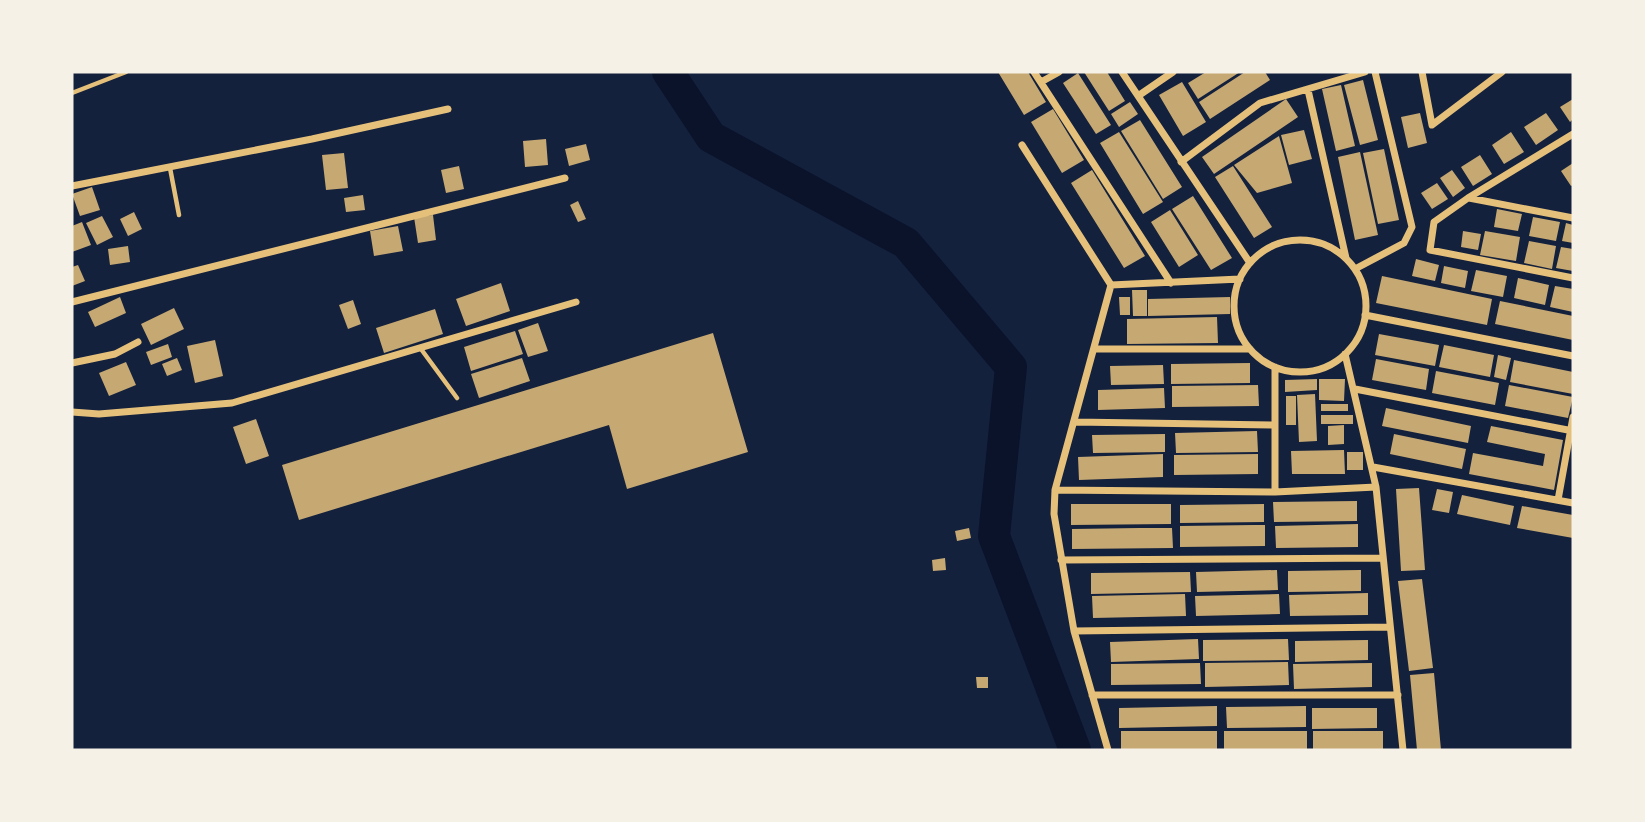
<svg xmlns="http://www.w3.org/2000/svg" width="1645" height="822" font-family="'Asap Condensed',sans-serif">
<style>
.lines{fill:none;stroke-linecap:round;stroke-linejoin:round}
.river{stroke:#0b132b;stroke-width:32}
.building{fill:#c6a872}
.service{stroke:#e5c07b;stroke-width:4.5}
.minor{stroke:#e5c07b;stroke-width:7}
</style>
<rect width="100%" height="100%" fill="#14213d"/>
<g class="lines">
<path class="river" d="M668 72 711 137 906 243 1011 367 994 536 1075 750"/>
</g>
<path class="building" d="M998 72H1028L1046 102 1024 115Z
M1084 72H1107L1125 101 1109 111Z
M1206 72H1240L1198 99 1188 83Z
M1245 72H1265L1270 80 1210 119 1199 102Z
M1078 73 1111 125 1096 134 1063 83Z
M1363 80 1378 140 1360 145 1344 85Z
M1182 82 1206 122 1183 136 1159 95Z
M1341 85 1355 146 1336 151 1322 89Z
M1286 99 1298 117 1214 174 1202 157Z
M1573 99V119L1570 122 1560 107Z
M1130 102 1138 114 1119 127 1111 114Z
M1053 109 1084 160 1062 173 1031 122Z
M1420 113 1427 143 1408 148 1401 117Z
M1546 113 1558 130 1536 145 1524 127Z
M1140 120 1182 187 1163 199 1121 131Z
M1304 130 1312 159 1289 165 1281 135Z
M1119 132 1163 202 1143 214 1100 143Z
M1511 132 1524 152 1504 164 1492 145Z
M1279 136 1292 183 1257 193 1234 165Z
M546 139 548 165 525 167 523 141Z
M586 144 590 160 569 166 565 149Z
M1384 149 1399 220 1378 224 1363 153Z
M1360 152 1378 235 1355 240 1338 157Z
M344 153 348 188 326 190 322 155Z
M1480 155 1492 174 1473 186 1461 167Z
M1573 163V185L1571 186 1561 171Z
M459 166 464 189 446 193 441 170Z
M1233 166 1272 227 1254 238 1215 177Z
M1092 170 1145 256 1124 268 1071 183Z
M1452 170 1465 188 1453 197 1440 178Z
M1437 183 1448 199 1432 209 1421 193Z
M92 187 100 210 80 216 72 194Z
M363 195 365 210 346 212 344 198Z
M1193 196 1232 258 1211 270 1172 209Z
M578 201 586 219 578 222 570 205Z
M1497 209 1522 214 1518 231 1494 227Z
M1170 210 1198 255 1179 267 1151 222Z
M134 212 142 229 128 236 120 219Z
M433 215 436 240 418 243 414 217Z
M102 216 113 237 97 245 86 223Z
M1533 217 1560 222 1556 241 1529 236Z
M82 222 91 245 72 252V226Z
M1566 223 1573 225V243L1562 241Z
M398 226 403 251 374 256 370 231Z
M1463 231 1481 234 1478 250 1461 247Z
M1485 231 1520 237 1516 261 1480 255Z
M1529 241 1556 246 1552 269 1524 263Z
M128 246 130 262 110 265 108 249Z
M1561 247 1573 249V271L1556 268Z
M1416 259 1439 265 1435 281 1412 276Z
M78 265 85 281 72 286V267Z
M1444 266 1468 271 1465 288 1441 283Z
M1476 270 1507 276 1503 297 1471 291Z
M1382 276 1492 299 1487 325 1376 303Z
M1518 278 1549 285 1545 305 1514 298Z
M501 283 510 311 466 326 456 299Z
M1555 286 1573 289V312L1550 307Z
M1132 290H1147V316H1133Z
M120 297 126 313 95 327 88 312Z
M1119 297H1130V315H1120Z
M1230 297V314L1148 316V299Z
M353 300 361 324 348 329 339 305Z
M1500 301 1573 316V340L1495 324Z
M174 308 184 329 151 345 141 324Z
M435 309 443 334 384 353 376 328Z
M1217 317 1218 343 1127 344V319Z
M538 323 548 351 528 357 518 330Z
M515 331 523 354 471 371 464 347Z
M713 333 748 452 627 489 609 425 299 520 282 465Z
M1379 334 1439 345 1435 366 1375 355Z
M215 340 223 376 195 383 187 346Z
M168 344 172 357 151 365 146 352Z
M1444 345 1494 355 1490 377 1439 367Z
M1498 355 1511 358 1506 380 1494 377Z
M177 358 182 370 167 376 162 364Z
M522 358 530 381 479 398 471 374Z
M1376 359 1429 369 1426 390 1372 380Z
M1514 360 1573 372V394L1510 382Z
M126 362 136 385 109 396 99 373Z
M1250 363V383L1171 384V364Z
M1163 365 1164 384 1111 385 1110 366Z
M1436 371 1499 383 1495 405 1432 393Z
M1317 379V390L1285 392V380Z
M1319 379H1345L1344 401 1319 400Z
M1258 385 1259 406 1172 407V386Z
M1509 385 1573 397 1568 418 1505 406Z
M1164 388 1165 408 1098 410V390Z
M1315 394 1317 441 1299 442 1297 395Z
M1286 396H1296V425H1286Z
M1321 404H1348V411H1321Z
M1386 408 1471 426 1468 443 1382 426Z
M1321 415H1353V424H1321Z
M256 419 269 456 246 464 233 427Z
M1344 425V444L1328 445V426Z
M1491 426 1563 440 1554 490 1469 474 1473 453 1543 466 1545 454 1487 442Z
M1257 431 1258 452 1176 453 1175 433Z
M1165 434V452L1093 453 1092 435Z
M1394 434 1466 449 1462 469 1390 454Z
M1344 450 1345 474H1292L1291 451Z
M1347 452H1363V470H1347Z
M1163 454V477L1079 480 1078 457Z
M1258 454V474L1174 475V455Z
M1419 488 1425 570 1401 571 1396 489Z
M1437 489 1453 492 1449 513 1432 510Z
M1462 495 1514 506 1510 525 1457 514Z
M1357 501V521L1274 522 1273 502Z
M1071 504H1171V524L1071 525Z
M1264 504V522L1180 523V505Z
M1522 506 1573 515V538L1517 528Z
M1358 524V547L1276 548 1275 526Z
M1254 525H1265V546L1180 547V526Z
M969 528 971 538 957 541 955 531Z
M1139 528H1172L1173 548 1072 549V529Z
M945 558 946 570 933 571 932 560Z
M1277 570 1278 590 1197 592 1196 572Z
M1361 570V591L1288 592V571Z
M1190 572 1191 592 1091 594V573Z
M1422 579 1433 668 1409 671 1398 581Z
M1368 593V615L1290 616 1289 595Z
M1185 594 1186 616 1093 618 1092 596Z
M1279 594 1280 614 1196 616 1195 596Z
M1198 639 1199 659 1111 662 1110 642Z
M1288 639 1289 660 1203 661V640Z
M1368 640V660L1295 662V641Z
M1288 662 1289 685 1205 687V663Z
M1200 663 1201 684 1111 685V664Z
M1372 663V687L1294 689 1293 664Z
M1434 673 1441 750H1417L1410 675Z
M976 677H988V688H977Z
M1217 706V726L1119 728V708Z
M1306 706V727L1227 728 1226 707Z
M1312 708H1377V728L1312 729Z
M1121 731H1217V750H1121Z
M1224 731H1307V750H1224Z
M1313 731H1383V750H1313Z"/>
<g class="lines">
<path class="service" d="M72 93 126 72
M170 168 179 215
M421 349 457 398"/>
<path class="minor" d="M1034 72 1171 283
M1122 72 1250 263
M1422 72 1432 125 1502 72
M1041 82 1059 72
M1308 90 1346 258
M1138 96 1173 72
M1573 134 1468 198 1434 222 1430 250 1573 278
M1022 145 1111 285
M1181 162 1260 103 1365 72
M72 186 312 139 448 109
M1469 198 1573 218
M1234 306a66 66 0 1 1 132 0a66 66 0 1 1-132 0Z
M1355 269 1404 243 1412 227 1375 72
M72 302 565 178
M1365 315 1573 356
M1094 349H1250
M1345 354 1376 487 1403 750
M72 363 115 354 138 342
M1275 367V492
M1355 389 1573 431
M72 412 99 414 232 403 576 302
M1075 422 1274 425
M1373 467 1573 503
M1055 490 1275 492 1376 487
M1558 500 1573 417
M1061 560 1383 558
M1074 631 1390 627
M1092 695H1398
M1108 750 1074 631 1054 514 1055 490 1111 285 1240 279"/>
</g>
<rect width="1645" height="822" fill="none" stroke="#f6f1e7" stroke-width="147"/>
</svg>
